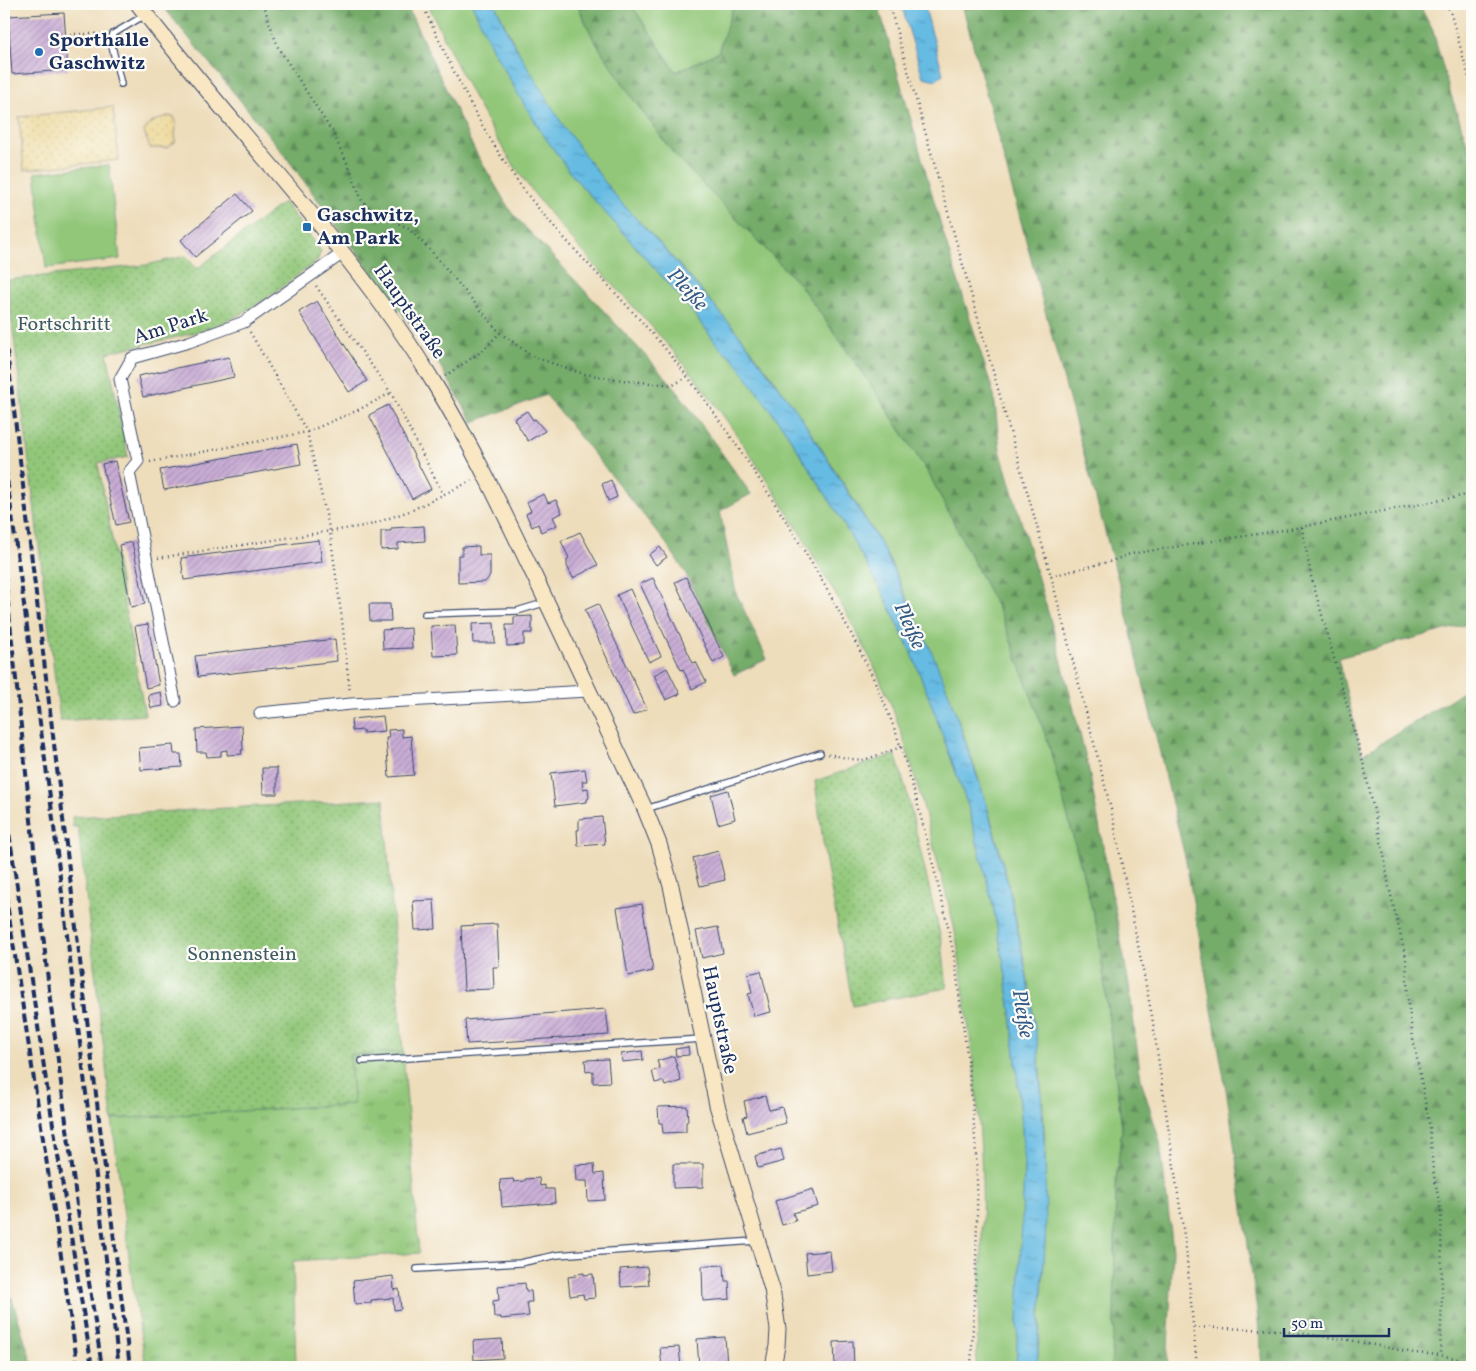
<svg xmlns="http://www.w3.org/2000/svg" width="1476" height="1371" font-family="Vollkorn,serif">
<style>
.grass{fill:#92c779;stroke:#567b6c}
.forest{fill:url(#forest-firs);stroke:#486e64}
.sand{fill:url(#sand-dots);stroke:#84847e}
.park{fill:url(#park-tufts);stroke:#567b6c}
.garden{fill:url(#garden-dots);stroke:#567b6c}
.water{fill:url(#water-ripples);stroke:#4075a0}
.building{fill:url(#building-hatch)}
.lines{fill:none;stroke-linecap:round;stroke-linejoin:round}
.lane-casing{stroke:#3b496c;stroke-width:8}
.street-casing{stroke:#3b496c;stroke-width:13}
.secondary-casing{stroke:#3b496c;stroke-width:17}
.path{stroke:#3b496c;stroke-width:2.5;stroke-dasharray:1 4;stroke-linecap:butt}
.lane{stroke:#fff;stroke-width:5.5}
.street{stroke:#fff;stroke-width:11}
.secondary{stroke:#f9e7c3;stroke-width:15}
.rail{stroke:#1b2f5e;stroke-width:4;stroke-dasharray:8 4;stroke-linecap:butt}
.poi-dot{fill:#1f6fb2;stroke:#fdfcf7;stroke-width:2}
.labels{text-anchor:middle;dominant-baseline:central;stroke-width:4.5;stroke-linejoin:round;paint-order:stroke}
.poi-label{font-size:20px;font-weight:bold;fill:#1b2f5e;stroke:#fdfcf7;text-anchor:start}
.street-label{font-size:20px;fill:#1b2f5e;stroke:#fdfcf7}
.park-label{font-size:20px;fill:#3f5d66;stroke:#fdfcf7}
.water-label{font-size:21px;font-style:italic;fill:#325986;stroke:#fdfcf7}
</style>
<defs>
<pattern id="forest-firs" width="22" height="20" patternUnits="userSpaceOnUse" patternTransform="scale(1.25)"><rect width="22" height="20" fill="#75ac69"/><path d="M5 1l3.5 6h-7zM16 11l3.5 6h-7z" fill="#5f8c5a"/></pattern>
<pattern id="sand-dots" width="8" height="8" patternUnits="userSpaceOnUse" patternTransform="scale(1.25)"><rect width="8" height="8" fill="#eeda9e"/><path d="M2 2h.1M6 6h.1" fill="none" stroke="#ccbb8a" stroke-width="1.8" stroke-linecap="round"/></pattern>
<pattern id="park-tufts" width="24" height="20" patternUnits="userSpaceOnUse" patternTransform="scale(1.25)"><rect width="24" height="20" fill="#92c779"/><path d="M3 7l-1-3M5 7V3M7 7l1-3M15 17l-1-3M17 17v-4M19 17l1-3" fill="none" stroke="#76a266"/></pattern>
<pattern id="garden-dots" width="8" height="8" patternUnits="userSpaceOnUse" patternTransform="scale(1.25)"><rect width="8" height="8" fill="#92c779"/><path d="M2 2h.1M6 6h.1" fill="none" stroke="#76a266" stroke-width="1.8" stroke-linecap="round"/></pattern>
<pattern id="water-ripples" width="26" height="14" patternUnits="userSpaceOnUse" patternTransform="scale(1.25)"><rect width="26" height="14" fill="#66bbe3"/><path d="M2 4q2-2 4 0t4 0M15 11q2-2 4 0t4 0" fill="none" stroke="#5398bb"/></pattern>
<pattern id="building-hatch" width="6" height="6" patternUnits="userSpaceOnUse" patternTransform="scale(1.25)"><rect width="6" height="6" fill="#caadd6"/><path d="M-1 1l2-2M0 6l6-6M5 7l2-2" fill="none" stroke="#a38db1"/></pattern>
</defs>
<rect width="100%" height="100%" fill="#fdfcf7"/>
<filter id="ink" filterUnits="userSpaceOnUse"><feTurbulence type="fractalNoise" baseFrequency=".02" numOctaves="2"/><feDisplacementMap in="SourceGraphic" scale="10" xChannelSelector="R" yChannelSelector="G"/><feConvolveMatrix kernelMatrix="1 2 1 2 8 2 1 2 1" color-interpolation-filters="sRGB"/></filter>
<filter id="wash" filterUnits="userSpaceOnUse"><feTurbulence type="fractalNoise" baseFrequency=".0096" numOctaves="4" result="noise"/><feDisplacementMap in="SourceGraphic" scale="20" xChannelSelector="R" yChannelSelector="G"/><feGaussianBlur stdDeviation="1.12" result="paint"/><feColorMatrix in="noise" values="0 0 0 0 0 0 0 0 0 0 0 0 0 0 0 0 0 1.4 0 .05"/><feComposite in="paint" operator="in"/></filter>
<g filter="url(#wash)">
<rect width="100%" height="100%" fill="#edb"/>
<path class="grass" d="M428 4H472L493 50 524 104 542 133 572 175 688 306 720 348 733 358 778 419 835 509 885 597 912 654 931 703 968 806 993 905 1006 976 1011 1013 1022 1125 1024 1168 1022 1245 1016 1367H976C979 1304 984 1240 982 1177 980 1118 974 1060 965 1002 962 982 960 962 957 942 952 914 944 887 937 860 924 808 911 757 892 707 874 662 850 619 826 578 786 507 742 438 692 374 643 312 584 259 536 196 491 138 459 70 428 4Z
M495 4H577L594 40 636 103 674 154 800 285 863 373 929 474 1002 617 1048 741 1098 931 1122 1128 1116 1180 1114 1328 1111 1367H1037C1044 1276 1049 1185 1042 1093 1028 927 983 761 912 610 903 589 894 568 883 548 872 528 859 509 847 489 821 448 796 408 766 369 734 327 699 287 663 247 648 230 631 214 616 197 567 139 527 73 495 4Z
M631 4H734L718 52 676 72Z
M109 165 120 259 46 268 35 173Z"/>
<path class="forest" d="M161 4H406L474 149 511 212 673 385 751 494 720 511 736 593 767 659 734 675 685 572 666 543 546 395 473 422 436 359 280 149Z
M577 4H631L676 72 718 52 734 4H878L944 236 994 395 1000 450 1056 639 1088 766 1129 985 1141 1080 1160 1142 1173 1250 1167 1367H1111L1114 1328 1116 1180 1122 1128 1098 931 1048 742 1002 617 929 474 862 371 800 285 674 154 636 103 594 40Z
M962 4H1419L1433 31 1448 86 1472 158V623L1338 658 1362 755 1472 686V1367H1262L1257 1310 1229 1107 1186 861 1120 587Z
M4 1279 10 1292 33 1367H4Z"/>
<path class="sand" d="M113 107 119 160 24 170 19 117Z
M167 116 174 117 176 122 175 142 167 148H150L144 132C148 121 157 121 167 116Z"/>
<path class="park" d="M403 1052 419 1253 293 1261 296 1367H146L133 1288 112 1119 353 1104 350 1055Z"/>
<path class="garden" d="M284 202 321 251 317 261C288 282 259 306 227 321 189 338 147 342 107 353L128 457 98 463 145 715 60 721 7 280 146 265 186 256 197 269Z
M895 754 906 789 942 943 947 988 853 1006 825 857 815 781Z
M384 799 403 1052 350 1055 353 1104 112 1119 78 827H73L72 817Z"/>
<path class="water" d="M472 4H495L512 41 564 127 616 197 660 244 737 332 797 411 883 548 931 650 948 691 986 803 1009 888 1026 972 1038 1047 1045 1154 1046 1228 1037 1367H1016L1024 1170 1022 1125 1011 1013 1006 976 993 905 968 806 931 703 912 654 885 597 835 509 787 433 733 358 720 348 688 306 572 175 542 133 524 104 493 50Z
M901 4H924L943 74 936 80 923 77Z"/>
<g id="blocks">
<path class="building" d="M64 13 68 70 12 74 8 16Z
M4 82H6L8 99H4Z
M237 194 252 211 195 257 181 240Z
M317 301 367 381 349 392 299 312Z
M229 357 234 377 143 397 138 376Z
M388 405 431 489 412 499 369 415Z
M527 411 533 420 535 419 545 431 528 441 514 419Z
M297 444 301 464 164 490 160 470Z
M115 461 129 522 116 525 102 464Z
M611 480 617 497 608 501 602 484Z
M544 494 548 503 556 500 562 513 553 517 557 525 541 532 538 524 532 527 526 514 531 511 527 502Z
M424 526 425 541 398 543V549L381 550V531H391V528Z
M580 532 598 565 573 578 567 566V560L569 558 561 541Z
M319 540 322 562 184 580 181 558Z
M132 542 145 604 131 607 119 545Z
M479 546V555H490V576L485 582 458 583V555H462V547Z
M660 547 667 557 656 565 649 555Z
M686 577 724 657 713 663 675 582Z
M653 578 693 663 696 662 706 682 692 689 683 669 681 670 640 584Z
M630 589 661 656 649 662 617 595Z
M369 604H390L391 621H370Z
M598 604 647 709 633 715 585 610Z
M532 616V633H524V645L507 646 506 625H514V617Z
M494 623 495 643H473L472 624Z
M148 624 159 685 146 688 135 626Z
M455 625 457 655 433 656 431 626Z
M411 628 412 648 383 649 382 630Z
M335 639 337 661 198 677 195 656Z
M667 668 680 694 666 700 654 675Z
M161 692 163 706 151 708 148 695Z
M383 716 385 731 363 733V730L352 731 351 719Z
M242 726 243 750H241L242 754 227 755V750L221 751V756L207 757 206 752H197L196 729Z
M402 729V737L411 736 414 775 389 777 386 738H389L388 730Z
M173 745 174 754H181L182 767 141 770 139 748Z
M262 768H277V794H263Z
M585 769 587 781H582L583 789 588 788 589 798 587 799V802L555 806 551 773Z
M728 790 735 819 718 824 711 795Z
M602 817 605 844 578 846 577 830H579V819Z
M718 851 725 880 700 886 693 858Z
M434 900 436 929 415 930 413 901Z
M642 904 653 971 628 976 617 908Z
M497 924 499 967H493L494 989 464 990 461 926Z
M718 927 723 953 702 958 696 931Z
M761 971 771 1012 754 1016 748 994 752 993 748 974Z
M606 1009 609 1035 467 1044 465 1020Z
M688 1047 689 1055 676 1056 675 1049Z
M642 1051 643 1060 622 1062 621 1054Z
M674 1056 681 1081 665 1086 663 1081 655 1083 652 1071 660 1069 657 1061Z
M608 1059 610 1082 593 1083V1071L586 1072 585 1060Z
M765 1096 769 1110 782 1107 786 1123 747 1133 743 1117 747 1116 744 1101Z
M687 1106 688 1121 686 1122V1132L663 1133 662 1123H659L658 1107Z
M781 1149 784 1161 758 1168 755 1156Z
M594 1164 595 1174 604 1173 605 1200 588 1201 587 1181H576L575 1165Z
M673 1164H703V1187L673 1188Z
M539 1178 540 1186 545 1185V1189H554L555 1203 502 1207 500 1180 513 1179 514 1182 525 1181V1179Z
M813 1189 818 1206 793 1213 796 1221 782 1225 775 1201Z
M830 1251 832 1271 807 1274 805 1253Z
M724 1265 725 1281H729L730 1299 703 1301 702 1266Z
M647 1267 649 1285 621 1287 620 1269Z
M584 1273V1275L593 1274 595 1298 584 1299 583 1294 570 1296 568 1277 576 1276 575 1274Z
M393 1276 394 1290 399 1289 401 1309 394 1310 393 1298 371 1300 372 1303 355 1304 353 1281Z
M525 1283 526 1291H531L532 1302H527L529 1316 501 1319V1317H494L493 1301 499 1300 498 1286Z
M725 1337 727 1366 699 1367 697 1339Z
M502 1339 503 1358 474 1360 473 1341Z
M853 1341 854 1367H835L834 1342Z
M679 1347 681 1367H662L660 1348Z"/>
</g>
</g>
<g filter="url(#ink)">
<use href="#blocks" fill-opacity="0" stroke="#3b496c" stroke-width="1"/>
<g class="lines">
<defs>
<path id="lane" d="M121 84 111 42 113 34 145 15
M425 614 517 611 547 602
M646 809 820 753
M362 1061 702 1039
M417 1269 520 1263 557 1255 584 1253 755 1241"/>
<path id="street" d="M175 701 129 472 138 461 120 379 132 358 189 342 244 322 343 253
M260 713 351 704 588 691"/>
<path id="secondary" d="M138 4C235 132 351 245 434 383 475 450 508 521 542 592 576 665 611 737 645 809L659 844 671 886 717 1105 772 1289 778 1329 777 1346 773 1367"/>
</defs>
<use href="#lane" class="lane-casing"/>
<use href="#street" class="street-casing"/>
<use href="#secondary" class="secondary-casing"/>
<path class="path" d="M263 4 278 47 333 133 350 169 362 201 378 214 408 228 432 252 500 333 534 357 584 374 629 381 673 385 687 377
M422 4C454 72 486 143 534 203 584 264 643 317 690 380 739 446 783 514 824 584 845 622 866 660 883 700 905 751 918 806 932 860 938 887 946 914 951 942 956 964 958 987 961 1010 969 1065 975 1121 977 1177 978 1240 974 1304 971 1367
M889 4 1051 576 1111 809 1152 1016 1186 1249 1197 1367
M1446 4 1450 11 1472 88
M65 34H104
M316 286 391 393 443 494
M250 332 307 432 330 532 342 620 350 693
M445 376 482 351 500 333
M150 462 307 432 356 411 391 393
M1302 527 1311 576 1363 762 1384 855 1389 887 1406 958 1408 1003 1413 1037 1430 1128 1433 1171 1441 1211 1442 1296 1440 1355
M158 558 370 525 412 510 473 480
M1051 576 1112 561 1130 554 1296 528 1472 494
M828 754 851 759 864 760 901 747
M1194 1327 1274 1330 1349 1340 1414 1353 1440 1355 1472 1362"/>
<use href="#lane" class="lane"/>
<use href="#street" class="street"/>
<use href="#secondary" class="secondary"/>
<path class="rail" d="M4 327 101 1136 130 1367
M4 457 53 819 119 1367
M4 566 50 999 77 1205 102 1367
M4 799 47 1087 92 1367
M4 884 78 1367"/>
</g>
</g>
<g class="poi-dot">
<circle cx="39" cy="52" r="5"/>
<rect x="302" y="222" width="10" height="10" rx="2.5"/>
</g>
<g class="labels">
<g class="poi-label">
<text x="49" y="41">Sporthalle<tspan x="49" dy="23">Gaschwitz</tspan></text>
<text x="317" y="216">Gaschwitz,<tspan x="317" dy="23">Am Park</tspan></text>
</g>
<g class="street-label">
<text transform="translate(409 312) rotate(55)">Hauptstraße</text>
<text transform="translate(171 327) rotate(-18)">Am Park</text>
<text transform="translate(719 1020) rotate(78)">Hauptstraße</text>
</g>
<g class="park-label">
<text x="64" y="325">Fortschritt</text>
<text x="242" y="955">Sonnenstein</text>
</g>
<g class="water-label">
<text transform="translate(687 290) rotate(48)">Pleiße</text>
<text transform="translate(909 626) rotate(66)">Pleiße</text>
<text transform="translate(1022 1014) rotate(81)">Pleiße</text>
</g>
</g>
<rect width="1476" height="1371" fill="none" stroke="#fdfcf7" stroke-width="20"/>
<path d="M1284 1328v8h105v-8" fill="none" stroke="#1b2f5e" stroke-width="2.5"/>
<text x="1291" y="1328" font-size="15" fill="#1b2f5e" stroke="#fdfcf7" stroke-width="4" paint-order="stroke">50 m</text>
</svg>
